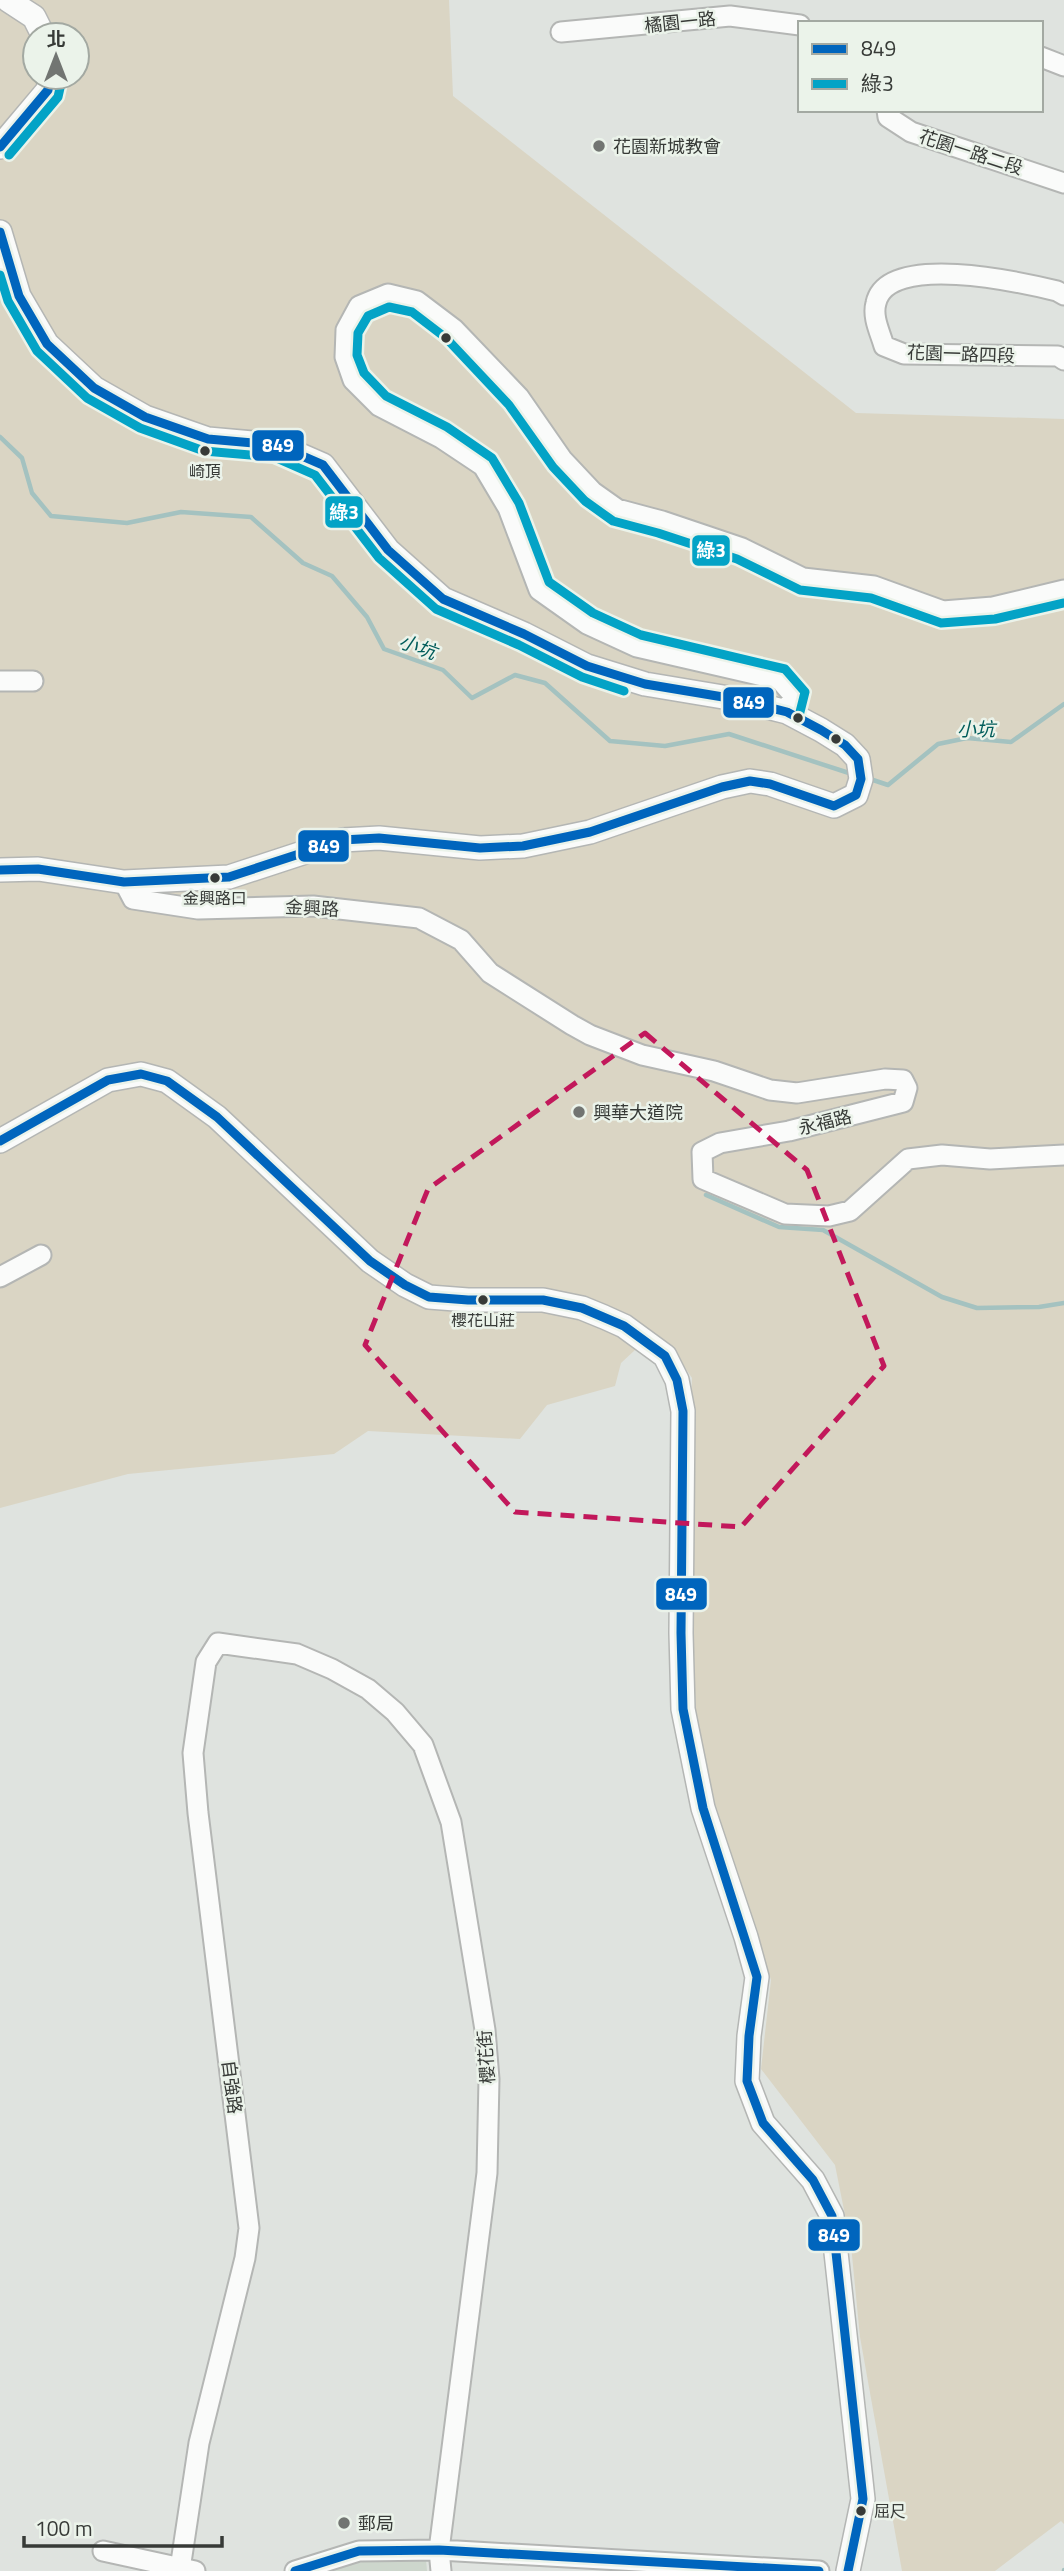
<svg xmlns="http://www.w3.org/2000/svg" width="1064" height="2571" font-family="'Titillium Web','Noto Sans TC',sans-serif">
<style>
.built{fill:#cdd6cc}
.green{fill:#dad5c4;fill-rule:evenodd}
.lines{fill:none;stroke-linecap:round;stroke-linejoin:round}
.stream{stroke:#a4c2c0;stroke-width:4.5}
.minor-casing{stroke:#b4b6b4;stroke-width:23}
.major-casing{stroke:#b4b6b4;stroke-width:26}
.minor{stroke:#fafbfa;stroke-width:19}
.major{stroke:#fafbfa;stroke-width:23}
.bus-1-casing{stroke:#ebf3ea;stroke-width:14}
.bus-2-casing{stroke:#ebf3ea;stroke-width:14}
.bus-1{stroke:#0065bd;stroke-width:9}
.bus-2{stroke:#03a3c6;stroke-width:9}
.marked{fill:none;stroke:#c2185b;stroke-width:5;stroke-dasharray:14 9;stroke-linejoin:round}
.poi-dot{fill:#727572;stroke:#ebf3ea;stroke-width:2.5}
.bus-dot{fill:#373a37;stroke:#ebf3ea;stroke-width:2.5}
.labels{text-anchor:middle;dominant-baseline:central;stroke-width:5;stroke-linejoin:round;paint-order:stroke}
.bus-label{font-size:16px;fill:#373a37;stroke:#ebf3ea}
.street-label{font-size:18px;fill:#373a37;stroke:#ebf3ea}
.poi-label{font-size:18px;fill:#373a37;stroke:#ebf3ea;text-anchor:start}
.water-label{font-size:19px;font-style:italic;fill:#005c5a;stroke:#ebf3ea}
.line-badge{stroke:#ebf3ea;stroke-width:2.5}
.badge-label{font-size:19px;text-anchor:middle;font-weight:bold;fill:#fff}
</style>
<rect width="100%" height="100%" fill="#dfe3df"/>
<path class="built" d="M426 2559 427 2571H320L362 2562Z"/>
<path class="green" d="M0 0H449L453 96 856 413 1064 419V2524L1061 2521 995 2571H902L860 2337 851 2245 835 2165 761 2069 771 1980 709 1788 696 1715 686 1496 692 1378 673 1350 649 1337 621 1363 615 1386 547 1405 520 1439 368 1431 334 1454 128 1474 0 1508ZM35 35H77V77H35Z"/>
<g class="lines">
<path class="stream" d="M0 437 22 458 32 493 51 516 127 523 181 512 251 517 303 563 332 576 367 617 384 649 443 670 472 698 515 675 545 683 610 741 665 746 729 734 852 774
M867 778 888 785 938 744 967 738 1011 742 1064 704
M706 1195 779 1227 823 1230 942 1297 977 1308 1039 1307 1064 1303
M1064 2571V2570"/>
<defs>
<path id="minor" d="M561 32 730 16 800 25
M1041 57 1064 66
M887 110 888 117 911 132 1064 183
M1064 295 1057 291C1020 282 887 252 876 303 872 317 880 332 884 346L904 354 1058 356 1064 360
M0 681H33
M787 712 793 695 780 680 637 647 587 624 539 590 508 508 483 466 441 438 379 406 353 380 345 357 346 330 359 306 388 294 417 301 454 329 519 397 562 459 593 492 617 509 662 521 742 548 803 578 874 586 943 611 993 607 1064 590
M124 882 133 899 198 909 313 906 419 918 461 940 490 973 572 1025 590 1035 642 1055 714 1071 770 1090 797 1093 885 1079 903 1080 907 1088 903 1102 789 1131 720 1143 702 1152 703 1179 785 1214 829 1216 850 1211 908 1159 942 1155 990 1159 1064 1155
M0 1277 41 1255
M103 2551 195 2571
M180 2569 199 2443 245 2258 249 2228 198 1813 193 1753 206 1662 218 1643 297 1654 332 1669 368 1689 395 1712 423 1745 451 1822 485 2030 489 2079 487 2173 439 2550 441 2571
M295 2571 359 2551 439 2550 819 2571"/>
<path id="major" d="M8 0 34 17 43 35
M0 147 48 90 50 77
M0 232 19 296 47 344 94 388 145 417 208 439 277 445 323 465 388 550 443 599 524 634 587 666 645 684 735 699 787 712 821 730 845 745 858 759 861 779 856 795 834 806 770 784 750 781 722 787 590 832 523 846 480 848 379 838 342 840 229 877 124 882 38 869 0 870
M0 1141 108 1080 141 1074 167 1081 217 1117 370 1261 405 1285 429 1297 468 1300H543L582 1308 604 1317 624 1326 665 1356 677 1380 683 1411 681 1633 683 1709 703 1808 746 1937 757 1977 749 2036 747 2081 763 2123 813 2180 832 2216 863 2499 848 2571"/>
</defs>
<use href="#minor" class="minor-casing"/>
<use href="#major" class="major-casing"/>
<use href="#minor" class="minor"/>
<use href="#major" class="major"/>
<defs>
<path id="bus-1" d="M0 147 48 90 50 77
M0 232 19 296 47 344 94 388 145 417 208 439 277 445 323 465 388 550 443 599 524 634 587 666 645 684 735 699 787 712 821 730 845 745 858 759 861 779 856 795 834 806 770 784 750 781 722 787 590 832 523 846 480 848 379 838 342 840 229 877 124 882 38 869 0 870
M0 1141 108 1080 141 1074 167 1081 217 1117 370 1261 405 1285 429 1297 468 1300H543L582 1308 624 1326 665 1356 677 1380 683 1411 681 1633 683 1709 703 1808 757 1977 749 2036 747 2081 763 2123 813 2180 832 2216 863 2499 848 2571
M295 2571 359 2551 439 2550 819 2571"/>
<path id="bus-2" d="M9 155 58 97 62 79
M0 275 8 301 37 351 87 398 140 428 204 451 274 457 315 475 379 558 436 609 519 645 582 677 624 691
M799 716 805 692 785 669 641 635 593 613 549 582 519 503 492 458 447 427 386 396 364 373 357 355 358 333 368 316 389 307 412 312 446 338 509 405 553 467 585 501 613 521 658 533 737 559 800 590 871 598 941 623 995 619 1064 603"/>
</defs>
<use href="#bus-1" class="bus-1-casing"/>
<use href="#bus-2" class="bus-2-casing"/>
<use href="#bus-1" class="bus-1"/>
<use href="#bus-2" class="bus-2"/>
</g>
<path class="marked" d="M645 1033 807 1170 884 1366 741 1527 515 1512 365 1345 428 1189Z"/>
<g class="poi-dot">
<circle cx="599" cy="146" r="7"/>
<circle cx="579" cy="1112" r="7"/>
<circle cx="344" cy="2523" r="7"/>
</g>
<g class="bus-dot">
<circle cx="446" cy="338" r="6"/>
<circle cx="205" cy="451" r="6"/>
<circle cx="798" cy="718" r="6"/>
<circle cx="836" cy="739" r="6"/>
<circle cx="215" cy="878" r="6"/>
<circle cx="483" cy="1300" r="6"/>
<circle cx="861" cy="2511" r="6"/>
</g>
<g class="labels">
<g class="bus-label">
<text x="205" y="471">崎頂</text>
<text x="215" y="898">金興路口</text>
<text x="483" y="1320">櫻花山莊</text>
<text x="874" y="2511" text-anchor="start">屈尺</text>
</g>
<g class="street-label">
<text transform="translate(680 22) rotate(-6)">橘園一路</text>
<text transform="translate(971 152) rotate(18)">花園一路二段</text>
<text transform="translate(961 354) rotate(2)">花園一路四段</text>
<text transform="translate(312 908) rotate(3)">金興路</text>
<text transform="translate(825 1122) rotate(-14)">永福路</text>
<text transform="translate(486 2057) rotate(-94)">櫻花街</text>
<text transform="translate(232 2087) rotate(83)">自強路</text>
</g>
<g class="poi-label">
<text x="613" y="146">花園新城教會</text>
<text x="593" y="1112">興華大道院</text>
<text x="358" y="2523">郵局</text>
</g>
<g class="water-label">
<text transform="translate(418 646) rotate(20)">小坑</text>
<text x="976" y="728">小坑</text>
</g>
</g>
<g class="line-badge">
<rect x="251" y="429" width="54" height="33" rx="7" fill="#0065bd"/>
<rect x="324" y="495" width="40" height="34" rx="7" fill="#03a3c6"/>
<rect x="691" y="534" width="40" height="33" rx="7" fill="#03a3c6"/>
<rect x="722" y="686" width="53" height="33" rx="7" fill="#0065bd"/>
<rect x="297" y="829" width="53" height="34" rx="7" fill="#0065bd"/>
<rect x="655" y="1577" width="53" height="34" rx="7" fill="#0065bd"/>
<rect x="807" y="2218" width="54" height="34" rx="7" fill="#0065bd"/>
</g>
<g class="badge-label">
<text x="278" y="452">849</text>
<text x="344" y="519">綠3</text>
<text x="711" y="557">綠3</text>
<text x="749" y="709">849</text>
<text x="324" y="853">849</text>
<text x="681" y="1601">849</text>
<text x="834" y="2242">849</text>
</g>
<rect x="798" y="21" width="245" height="91" fill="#ebf3ea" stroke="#a3a9a2" stroke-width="2"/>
<rect x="812" y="44" width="35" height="10" fill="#0065bd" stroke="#a3a9a2" stroke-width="2"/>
<text x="861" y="56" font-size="21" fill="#373a37">849</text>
<rect x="812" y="79" width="35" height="10" fill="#03a3c6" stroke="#a3a9a2" stroke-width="2"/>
<text x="861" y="91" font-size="21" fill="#373a37">綠3</text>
<g transform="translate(56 56)"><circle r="33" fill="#ebf3ea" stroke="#a3a9a2" stroke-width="2"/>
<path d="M0-5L12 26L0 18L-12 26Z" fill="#727572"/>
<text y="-10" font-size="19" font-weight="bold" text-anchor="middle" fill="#373a37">北</text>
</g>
<path d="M24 2536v10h198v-10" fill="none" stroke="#373a37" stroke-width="3.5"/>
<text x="35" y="2536" font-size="21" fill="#373a37" stroke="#ebf3ea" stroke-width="5" paint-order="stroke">100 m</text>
</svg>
